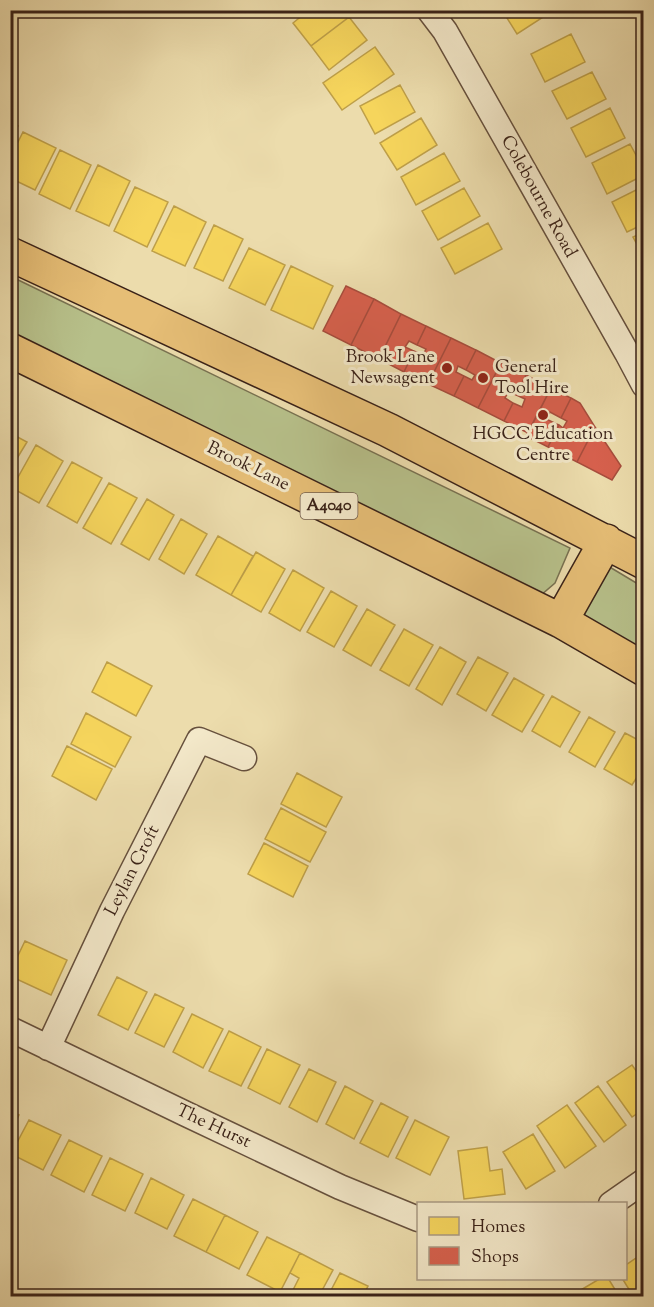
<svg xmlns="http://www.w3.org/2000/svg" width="654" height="1307" font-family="'Sorts Mill Goudy',serif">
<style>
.green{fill:#b7c08a;stroke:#787151;stroke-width:1.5}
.homes{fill:#f6d55c;stroke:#be9f48;stroke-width:1.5}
.shops{fill:#d6604d;stroke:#a74d3d;stroke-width:1.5}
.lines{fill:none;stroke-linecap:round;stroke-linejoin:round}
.street-casing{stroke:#66503d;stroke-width:27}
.primary-casing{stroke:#3a2218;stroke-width:36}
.street{stroke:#f3e8c9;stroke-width:24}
.primary{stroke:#e6be76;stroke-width:33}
.poi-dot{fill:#8f2418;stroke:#f3e8c9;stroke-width:2}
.labels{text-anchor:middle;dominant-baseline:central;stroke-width:6;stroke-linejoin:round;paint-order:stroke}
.shield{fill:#f3e8c9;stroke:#725d4d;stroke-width:1.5}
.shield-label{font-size:16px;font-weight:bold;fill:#3a2218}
.street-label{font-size:18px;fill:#3a2218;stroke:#f3e8c9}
.poi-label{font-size:18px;fill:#3a2218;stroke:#f3e8c9;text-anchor:end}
</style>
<rect width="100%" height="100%" fill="#ecdcac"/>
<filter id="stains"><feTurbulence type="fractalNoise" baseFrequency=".00333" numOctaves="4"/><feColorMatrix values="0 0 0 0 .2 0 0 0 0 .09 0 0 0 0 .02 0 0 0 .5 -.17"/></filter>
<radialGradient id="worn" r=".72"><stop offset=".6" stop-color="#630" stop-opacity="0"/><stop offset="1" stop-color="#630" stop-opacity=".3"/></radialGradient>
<path class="green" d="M10 276 570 548 555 583 541 595 11 336Z
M603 563 643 587V657L576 610Z"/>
<path class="homes" d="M309 10H344L349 17 311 46 293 23Z
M502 10H550L551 12 517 34Z
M349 17 367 40 329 70 311 46Z
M571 34 585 62 545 82 531 54Z
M375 47 394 74 342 110 323 83Z
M592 72 606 99 567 119 552 91Z
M400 85 415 112 375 134 360 106Z
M610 108 625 138 586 157 571 128Z
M421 118 437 145 397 170 380 143Z
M10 123 18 126 10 141Z
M23 132 56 148 35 190 10 178V158Z
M630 144 644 170V175L607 194 592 163Z
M60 150 91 165 70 209 39 194Z
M444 153 460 181 416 205 401 177Z
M98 165 130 181 109 226 76 211Z
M644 186V224L627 232 612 202Z
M135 187 168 202 147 247 114 231Z
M464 188 480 216 438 240 422 211Z
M174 206 206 222 185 266 152 251Z
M488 223 502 249 455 274 441 248Z
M214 225 243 239 223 281 194 268Z
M644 232V257L633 237Z
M249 248 285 265 265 305 229 288Z
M291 266 333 286 313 329 271 310Z
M10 433 27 442 10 470Z
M36 445 63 461 39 503 12 488Z
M72 462 102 478 77 523 47 506Z
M109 483 137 498 111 544 83 528Z
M147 499 174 515 149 560 121 544Z
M181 519 207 534 184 574 159 559Z
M218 536 253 556 231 595 196 575Z
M256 552 285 569 261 612 231 595Z
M293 570 324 588 300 631 269 613Z
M331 591 357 606 334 647 307 632Z
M367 609 395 625 371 666 343 650Z
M404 629 433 645 409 686 380 670Z
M440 647 466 662 442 705 416 689Z
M478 657 508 673 486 711 457 694Z
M107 662 152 686 136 716 92 692Z
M514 678 544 695 522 732 492 715Z
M552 696 580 712 560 747 532 731Z
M86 713 131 737 115 767 71 744Z
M589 717 615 732 595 767 569 752Z
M625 733 644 743V766L632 785 604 769Z
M67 746 112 769 96 800 52 776Z
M297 773 342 797 326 827 281 804Z
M281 808 326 832 310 862 265 839Z
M264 843 308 866 293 897 248 874Z
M25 941 67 960 51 995 10 976V972Z
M117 977 147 992 128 1030 98 1015Z
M155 994 184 1008 164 1047 135 1033Z
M192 1014 223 1029 203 1068 173 1052Z
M229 1031 261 1047 241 1086 209 1071Z
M267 1049 300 1065 280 1104 248 1088Z
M632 1065 644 1082V1109L632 1117 607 1082Z
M309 1069 336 1082 317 1122 289 1107Z
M345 1086 373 1101 354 1139 326 1124Z
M598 1086 626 1125 604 1142 575 1103Z
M381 1103 408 1117 388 1157 360 1143Z
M567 1105 596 1146 565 1168 537 1126Z
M10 1111 19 1115 10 1135Z
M29 1120 61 1135 43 1170 11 1154Z
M415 1120 449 1137 430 1175 396 1158Z
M533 1134 555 1171 526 1189 503 1152Z
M69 1140 102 1156 84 1192 51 1175Z
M487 1147 490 1171 502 1169 505 1194 464 1199 458 1151Z
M110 1158 143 1174 125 1211 92 1195Z
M151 1178 184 1195 167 1229 135 1213Z
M193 1199 225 1215 206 1252 174 1236Z
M225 1215 258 1232 239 1269 206 1252Z
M267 1237 300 1253 280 1292 247 1275Z
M300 1253 333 1270 319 1296H290L299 1278 290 1273Z
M639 1256 644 1263V1296H633L622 1278H626V1265Z
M340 1273 368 1286 363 1296H328Z
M601 1278H608L619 1296H583L579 1291Z"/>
<path class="shops" d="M346 286 374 299 351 345 323 331Z
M374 299 401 314 379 359 351 345Z
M401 314 426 326 417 345 409 341 405 347 414 351 404 372 379 359Z
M426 326 451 338 428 384 404 372 414 351 423 355 426 349 417 345Z
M451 338 476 350 466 370 458 366 456 372 464 376 454 396 428 384Z
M476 350 501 363 478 408 454 396 464 376 472 380 475 375 466 370Z
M501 363 526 375 516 395 509 391 505 398 513 403 504 421 478 408Z
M526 375 551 388 528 433 504 421 513 403 522 407 525 399 516 395Z
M551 388 571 398 561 418 550 412 546 419 559 425 548 447 526 436Z
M571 398 580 403 595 427 577 462 548 447 559 425 563 428 567 421 561 418Z
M595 427 621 466 612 480 577 462Z"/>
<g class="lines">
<defs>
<path id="street" d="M429 10 445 31 627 353 644 385
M10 1029 186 1114 340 1187 418 1219
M48 1048 112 911 199 740 244 758
M611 1204 644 1181"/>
<path id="primary" d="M10 254 388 430 644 562
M10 350 561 621 644 669
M561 621 606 541"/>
</defs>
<use href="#street" class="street-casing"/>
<use href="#primary" class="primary-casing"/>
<use href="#street" class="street"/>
<use href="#primary" class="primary"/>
</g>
<g class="poi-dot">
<circle cx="447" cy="368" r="6"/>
<circle cx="483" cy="378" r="6"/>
<circle cx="543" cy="415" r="6"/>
</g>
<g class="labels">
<rect class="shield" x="300.5" y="493" width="57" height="26" rx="4.5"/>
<g class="shield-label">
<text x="329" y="506">A4040</text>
</g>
<g class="street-label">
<text transform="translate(538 197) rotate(61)">Colebourne Road</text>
<text transform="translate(248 467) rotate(26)">Brook Lane</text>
<text transform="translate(133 871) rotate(-63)">Leylan Croft</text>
<text transform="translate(213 1127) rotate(25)">The Hurst</text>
</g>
<g class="poi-label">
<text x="435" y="358">Brook Lane<tspan x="435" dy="21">Newsagent</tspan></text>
<text x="495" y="368" text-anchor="start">General<tspan x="495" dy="21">Tool Hire</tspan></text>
<text x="543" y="435" text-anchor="middle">HGCC Education<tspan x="543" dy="21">Centre</tspan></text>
</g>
</g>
<rect width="654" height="1307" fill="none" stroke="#ecdcac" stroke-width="36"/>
<rect x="12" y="12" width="630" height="1283" fill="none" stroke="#3a2218" stroke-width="3"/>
<rect x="18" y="18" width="618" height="1271" fill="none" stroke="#3a2218" stroke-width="1.5"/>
<rect x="417" y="1202" width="210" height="78" fill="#f3e8c9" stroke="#a99982" stroke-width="1.5"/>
<rect x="429" y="1217" width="30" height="18" fill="#f6d55c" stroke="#a99982" stroke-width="1.5"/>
<text x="471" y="1232" font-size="18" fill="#3a2218">Homes</text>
<rect x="429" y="1247" width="30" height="18" fill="#d6604d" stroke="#a99982" stroke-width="1.5"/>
<text x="471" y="1262" font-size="18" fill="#3a2218">Shops</text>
<rect width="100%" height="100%" filter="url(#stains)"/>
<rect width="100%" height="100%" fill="url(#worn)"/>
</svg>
